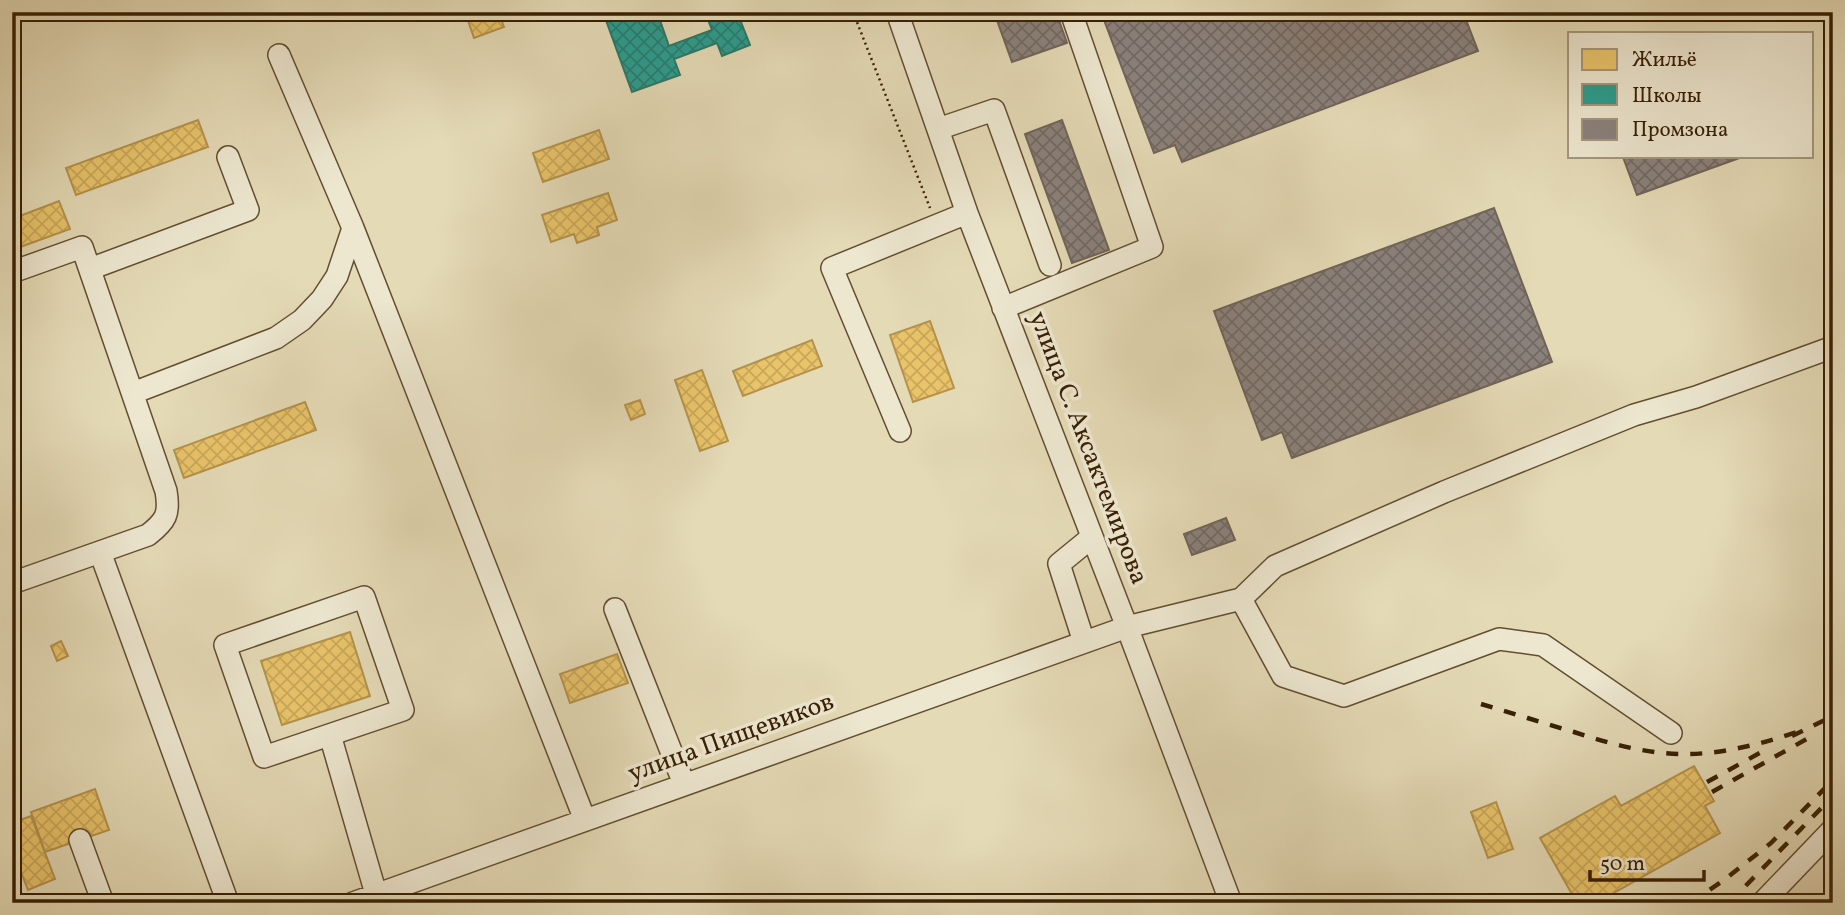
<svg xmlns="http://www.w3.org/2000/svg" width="1845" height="915" font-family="Vollkorn,serif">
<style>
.homes{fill:url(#homes-cross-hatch);stroke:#b4924b;stroke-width:2}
.schools{fill:url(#schools-cross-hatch);stroke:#2e7765;stroke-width:2}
.industry{fill:url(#industry-cross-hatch);stroke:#716458;stroke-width:2}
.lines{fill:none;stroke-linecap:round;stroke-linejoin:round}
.minor-casing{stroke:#634e30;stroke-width:24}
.path{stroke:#381f04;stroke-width:2.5;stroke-dasharray:2 3.5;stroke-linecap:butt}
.minor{stroke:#ede7d0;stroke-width:21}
.rail{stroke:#381f04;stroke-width:4.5;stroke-dasharray:12 12;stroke-linecap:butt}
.labels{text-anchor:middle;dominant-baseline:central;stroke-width:7;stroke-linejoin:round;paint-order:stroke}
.street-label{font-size:26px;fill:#381f04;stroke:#ede7d0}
</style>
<defs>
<pattern id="homes-cross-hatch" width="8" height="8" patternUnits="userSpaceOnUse" patternTransform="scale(1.75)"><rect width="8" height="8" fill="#e9c46a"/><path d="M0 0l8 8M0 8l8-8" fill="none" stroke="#c9a85a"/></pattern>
<pattern id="schools-cross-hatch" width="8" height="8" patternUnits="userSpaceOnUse" patternTransform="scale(1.75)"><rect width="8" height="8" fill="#2a9d8f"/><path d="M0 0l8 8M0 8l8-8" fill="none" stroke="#257f73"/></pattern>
<pattern id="industry-cross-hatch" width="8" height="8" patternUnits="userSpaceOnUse" patternTransform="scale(1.75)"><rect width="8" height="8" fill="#8a817c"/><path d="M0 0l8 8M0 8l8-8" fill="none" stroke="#726963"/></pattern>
</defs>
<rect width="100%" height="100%" fill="#e4dab6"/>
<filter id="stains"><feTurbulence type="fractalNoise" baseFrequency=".00286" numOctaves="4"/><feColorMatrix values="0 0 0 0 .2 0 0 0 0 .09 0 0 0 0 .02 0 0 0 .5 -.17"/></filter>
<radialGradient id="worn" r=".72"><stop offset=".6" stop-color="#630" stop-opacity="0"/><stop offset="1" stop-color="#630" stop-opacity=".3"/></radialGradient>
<path class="homes" d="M465 12H498L504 27 474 38Z
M198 120 208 147 76 195 66 168Z
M599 130 609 159 543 182 533 153Z
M608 193 617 220 597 227 599 235 577 243 574 234 551 242 542 215Z
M59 201 70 229 12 250V219Z
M930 321 954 388 913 402 890 335Z
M812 340 822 366 743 396 733 371Z
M702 370 728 441 700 451 675 380Z
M640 400 645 414 631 420 625 405Z
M305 402 316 430 184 478 174 450Z
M350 632 370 696 282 725 261 661Z
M61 641 68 656 57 661 51 646Z
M617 654 628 683 570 703 560 674Z
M1694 766 1714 801 1705 806 1720 833 1596 903H1577L1540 838 1615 796 1621 806Z
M95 789 109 830 45 852 31 812Z
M1496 802 1513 849 1488 858 1471 812Z
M31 816 55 879 28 890 13 852 19 849 12 831V823Z"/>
<path class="schools" d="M603 12H657L669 46 712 30 705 12H737L750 45 722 56 717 43 674 59 680 75 632 92Z"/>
<path class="industry" d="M994 12H1056L1067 43 1012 62Z
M1101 12H1463L1478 51 1182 162 1175 145 1154 153Z
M1062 120 1109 250 1072 263 1025 134Z
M1628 156H1745L1637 195 1623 157Z
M1494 208 1552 362 1292 458 1282 432 1262 440 1214 311Z
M1226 518 1235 540 1192 555 1184 534Z"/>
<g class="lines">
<defs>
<path id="minor" d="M897 12 967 213 1127 627 1231 903
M279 55 353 228 585 820
M938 129 994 110 1050 265
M90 269 248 210 228 157
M12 272 82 247 166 491C170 514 166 521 148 535L12 583
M1003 308 1152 247 1071 12
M133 393 276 338 302 320 322 299 337 276 353 228
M900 431 832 268 967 213
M100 552 228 903
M364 597 403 710 264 757 225 645Z
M1241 599 1283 676 1344 696 1499 639 1543 645 1671 733
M615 609 684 784
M1084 642 1059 564 1092 537
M330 735 376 894
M80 840 103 903
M353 903 1127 627 1241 599 1275 566 1444 492 1634 415 1696 397 1833 347
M1762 903 1833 829"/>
</defs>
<use href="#minor" class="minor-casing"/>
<path class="path" d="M853 12 930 208"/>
<use href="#minor" class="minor"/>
<path class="rail" d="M1481 704C1512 713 1543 723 1574 732 1608 743 1643 753 1679 754 1721 755 1761 744 1800 731
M1792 736 1833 716
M1707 782 1767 749
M1712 792 1812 736
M1690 903 1724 880 1771 843 1833 780
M1729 903 1833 796"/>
</g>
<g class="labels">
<g class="street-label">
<text transform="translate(1088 448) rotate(69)">улица С. Аксактемирова</text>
<text transform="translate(731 738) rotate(-20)">улица Пищевиков</text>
</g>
</g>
<rect width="1845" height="915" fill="none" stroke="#e4dab6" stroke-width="42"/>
<rect x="14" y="14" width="1817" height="887" fill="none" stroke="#381f04" stroke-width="3.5"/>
<rect x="21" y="21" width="1803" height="873" fill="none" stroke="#381f04" stroke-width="2"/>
<rect x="1568" y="32" width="245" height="126" fill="#ede7d0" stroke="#a5977e" stroke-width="2"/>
<rect x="1582" y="49" width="35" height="21" fill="#e9c46a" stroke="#a5977e" stroke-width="2"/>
<text x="1632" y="66" font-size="21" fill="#381f04">Жильё</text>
<rect x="1582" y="84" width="35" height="21" fill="#2a9d8f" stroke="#a5977e" stroke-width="2"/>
<text x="1632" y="102" font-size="21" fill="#381f04">Школы</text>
<rect x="1582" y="119" width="35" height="21" fill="#8a817c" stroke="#a5977e" stroke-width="2"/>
<text x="1632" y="136" font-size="21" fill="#381f04">Промзона</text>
<path d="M1590 870v10h114v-10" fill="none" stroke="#381f04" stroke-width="3.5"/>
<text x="1600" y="870" font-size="21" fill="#381f04" stroke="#ede7d0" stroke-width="5" paint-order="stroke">50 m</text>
<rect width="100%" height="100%" filter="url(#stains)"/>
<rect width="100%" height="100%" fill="url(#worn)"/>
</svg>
